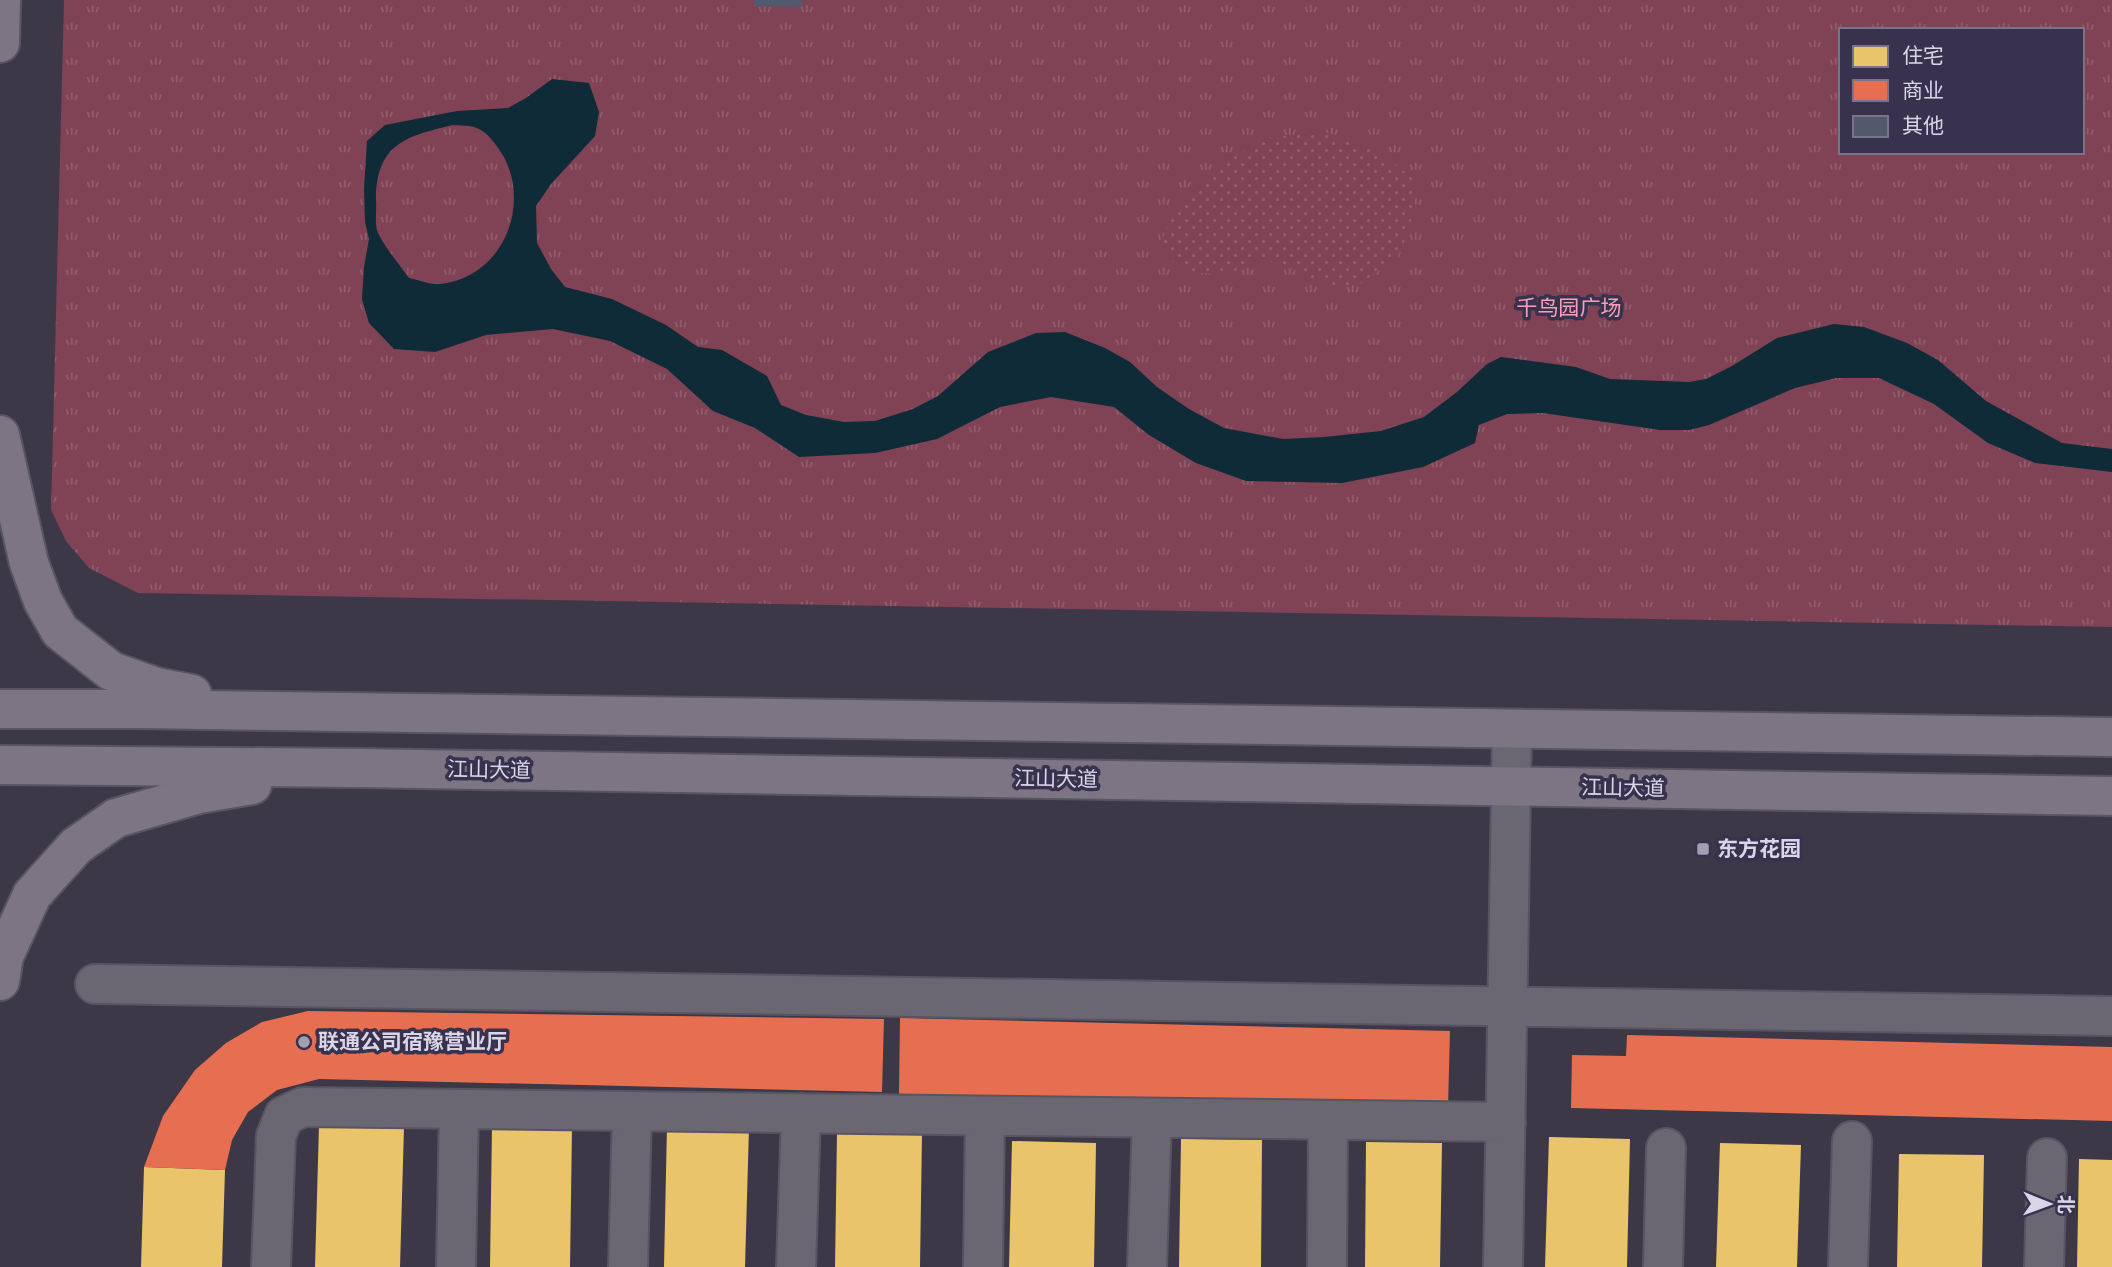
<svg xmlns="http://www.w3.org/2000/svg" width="2112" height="1267" font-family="'Nunito Sans','Noto Sans SC',sans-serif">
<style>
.park{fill:url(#park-tufts);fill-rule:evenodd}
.garden{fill:url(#garden-dots)}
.water{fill:#0e2b37;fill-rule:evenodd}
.homes{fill:#e9c46a}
.shops{fill:#e76f51}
.building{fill:#53596c}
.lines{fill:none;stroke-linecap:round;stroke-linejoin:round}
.minor-casing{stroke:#585462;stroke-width:42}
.major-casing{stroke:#585462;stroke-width:42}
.minor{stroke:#6a6772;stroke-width:38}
.major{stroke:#7d7584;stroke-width:38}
.poi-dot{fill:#a39fb0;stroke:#38324e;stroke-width:2.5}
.labels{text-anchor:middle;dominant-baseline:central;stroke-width:7;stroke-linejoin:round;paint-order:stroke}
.park-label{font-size:21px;fill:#faa0b6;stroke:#38324e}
.street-label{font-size:21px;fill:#dad6e8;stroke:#38324e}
.poi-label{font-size:21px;font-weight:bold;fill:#dad6e8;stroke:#38324e;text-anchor:start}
</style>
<defs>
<pattern id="park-tufts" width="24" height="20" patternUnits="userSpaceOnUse" patternTransform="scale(1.75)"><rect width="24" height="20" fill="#804255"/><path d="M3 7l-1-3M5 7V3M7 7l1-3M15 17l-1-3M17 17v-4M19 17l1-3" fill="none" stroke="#915d6d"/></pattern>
<pattern id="garden-dots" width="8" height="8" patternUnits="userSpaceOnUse" patternTransform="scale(1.75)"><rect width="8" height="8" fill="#804255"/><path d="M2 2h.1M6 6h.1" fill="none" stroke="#915d6d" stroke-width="1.8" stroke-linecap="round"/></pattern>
</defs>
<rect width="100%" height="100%" fill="#3c3848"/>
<path class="park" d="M64 0H2112V627L138 593 89 568 66 541 51 510ZM1841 30H2082V152H1841Z"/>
<path class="garden" d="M1326 132 1383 155 1414 179 1416 196 1409 230 1398 257 1361 283 1338 289 1313 280 1291 268 1261 258 1229 274 1189 273 1169 259 1162 241 1173 209 1208 173 1265 138Z"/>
<path class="water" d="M552 79 589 83 599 112 595 136 551 184 536 206 537 243 551 269 565 287 612 299 666 325 698 347 722 350 767 376 781 405 806 415 844 422 875 421 913 409 938 396 988 352 1036 333 1065 332 1105 348 1130 362 1157 387 1189 409 1224 428 1283 439 1324 437 1381 431 1424 417 1457 392 1487 364 1501 357 1576 367 1610 379 1689 382 1706 379 1732 366 1777 338 1834 324 1864 327 1907 343 1938 360 1986 401 2062 443 2112 449V472L2035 463 1988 443 1934 404 1879 378H1836L1795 388 1709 425 1689 430H1660L1543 413 1507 414 1479 425 1475 443 1423 467 1342 483 1246 481 1196 463 1149 435 1114 407 1051 397 1000 407 937 439 875 453 799 457 755 428 713 411 667 369 610 341 553 329 486 335 435 352 394 349 369 323 362 299 364 267 369 239 365 222 364 189 367 141 385 125 457 111 508 108 526 98ZM453 125C459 126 468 125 474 127 488 131 497 146 504 157 531 209 501 277 441 284 431 285 419 280 409 278 399 264 386 249 378 233 374 224 377 210 376 200 376 144 406 136 453 125Z"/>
<path class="homes" d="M319 1125 404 1127 400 1267H315Z
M492 1125 572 1127 570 1267H490Z
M667 1125 749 1128 745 1267H664Z
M837 1133 922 1134 920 1267H835Z
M1549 1137 1630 1139 1627 1267H1545Z
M1181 1139 1262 1140 1261 1267H1179Z
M1012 1141 1096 1143 1094 1267H1009Z
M1366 1142 1442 1143 1440 1267H1365Z
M1720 1143 1801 1145 1797 1267H1716Z
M1899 1154 1984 1155 1982 1267H1897Z
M2079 1159 2112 1160V1267H2077Z
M144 1167 225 1170 222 1267H141Z"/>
<path class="shops" d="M308 1011 884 1019 882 1092 319 1079 277 1090 248 1112 232 1140 225 1170 144 1167 163 1116 195 1070 226 1043 262 1022Z
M900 1018 1450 1031 1448 1107 899 1094Z
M1627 1035 2112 1047V1121L1571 1108 1572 1055 1626 1056Z"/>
<path class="building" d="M754 0H802V7L754 6Z"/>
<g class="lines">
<defs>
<path id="minor" d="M95 984 2112 1016
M271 1267 276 1136 284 1116 303 1107 1506 1122
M456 1267 459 1109
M628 1267 632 1112
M796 1267 801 1113
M983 1267 985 1116
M1147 1267 1152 1118
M1327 1267 1328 1120
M1503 1267 1512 729
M1663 1267 1666 1148
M1848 1267 1852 1141
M2044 1267 2047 1158"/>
<path id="major" d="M0 43 1 0
M0 435 29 563 43 601 60 631 111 671 156 687 192 694
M0 709H139L2112 737
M0 765 360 768 2112 796
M0 981 4 956 32 895 76 846 116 818 199 794 252 785"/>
</defs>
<use href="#minor" class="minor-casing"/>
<use href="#major" class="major-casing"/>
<use href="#minor" class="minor"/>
<use href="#major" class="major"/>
</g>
<g class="poi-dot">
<rect x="1696" y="842" width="14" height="14" rx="3.5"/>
<circle cx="304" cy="1042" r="7"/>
</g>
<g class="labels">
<g class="park-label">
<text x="1569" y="308">千鸟园广场</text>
</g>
<g class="street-label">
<text transform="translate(489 770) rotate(1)">江山大道</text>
<text transform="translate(1056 779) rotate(1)">江山大道</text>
<text transform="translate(1623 788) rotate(1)">江山大道</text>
</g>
<g class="poi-label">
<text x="1717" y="849">东方花园</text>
<text x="318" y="1042">联通公司宿豫营业厅</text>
</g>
</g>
<rect x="1839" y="28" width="245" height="126" fill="#38324e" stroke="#79748c" stroke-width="2"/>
<rect x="1853" y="46" width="35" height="21" fill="#e9c46a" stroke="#79748c" stroke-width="2"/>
<text x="1902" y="63" font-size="21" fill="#dad6e8">住宅</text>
<rect x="1853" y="80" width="35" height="21" fill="#e76f51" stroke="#79748c" stroke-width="2"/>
<text x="1902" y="98" font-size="21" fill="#dad6e8">商业</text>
<rect x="1853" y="116" width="35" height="21" fill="#53596c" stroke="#79748c" stroke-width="2"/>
<text x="1902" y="133" font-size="21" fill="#dad6e8">其他</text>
<g transform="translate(2049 1204) rotate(91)" stroke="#38324e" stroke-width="5" paint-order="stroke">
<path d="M0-5L12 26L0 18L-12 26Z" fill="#dad6e8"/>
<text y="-10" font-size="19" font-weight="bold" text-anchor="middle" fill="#dad6e8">北</text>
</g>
</svg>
